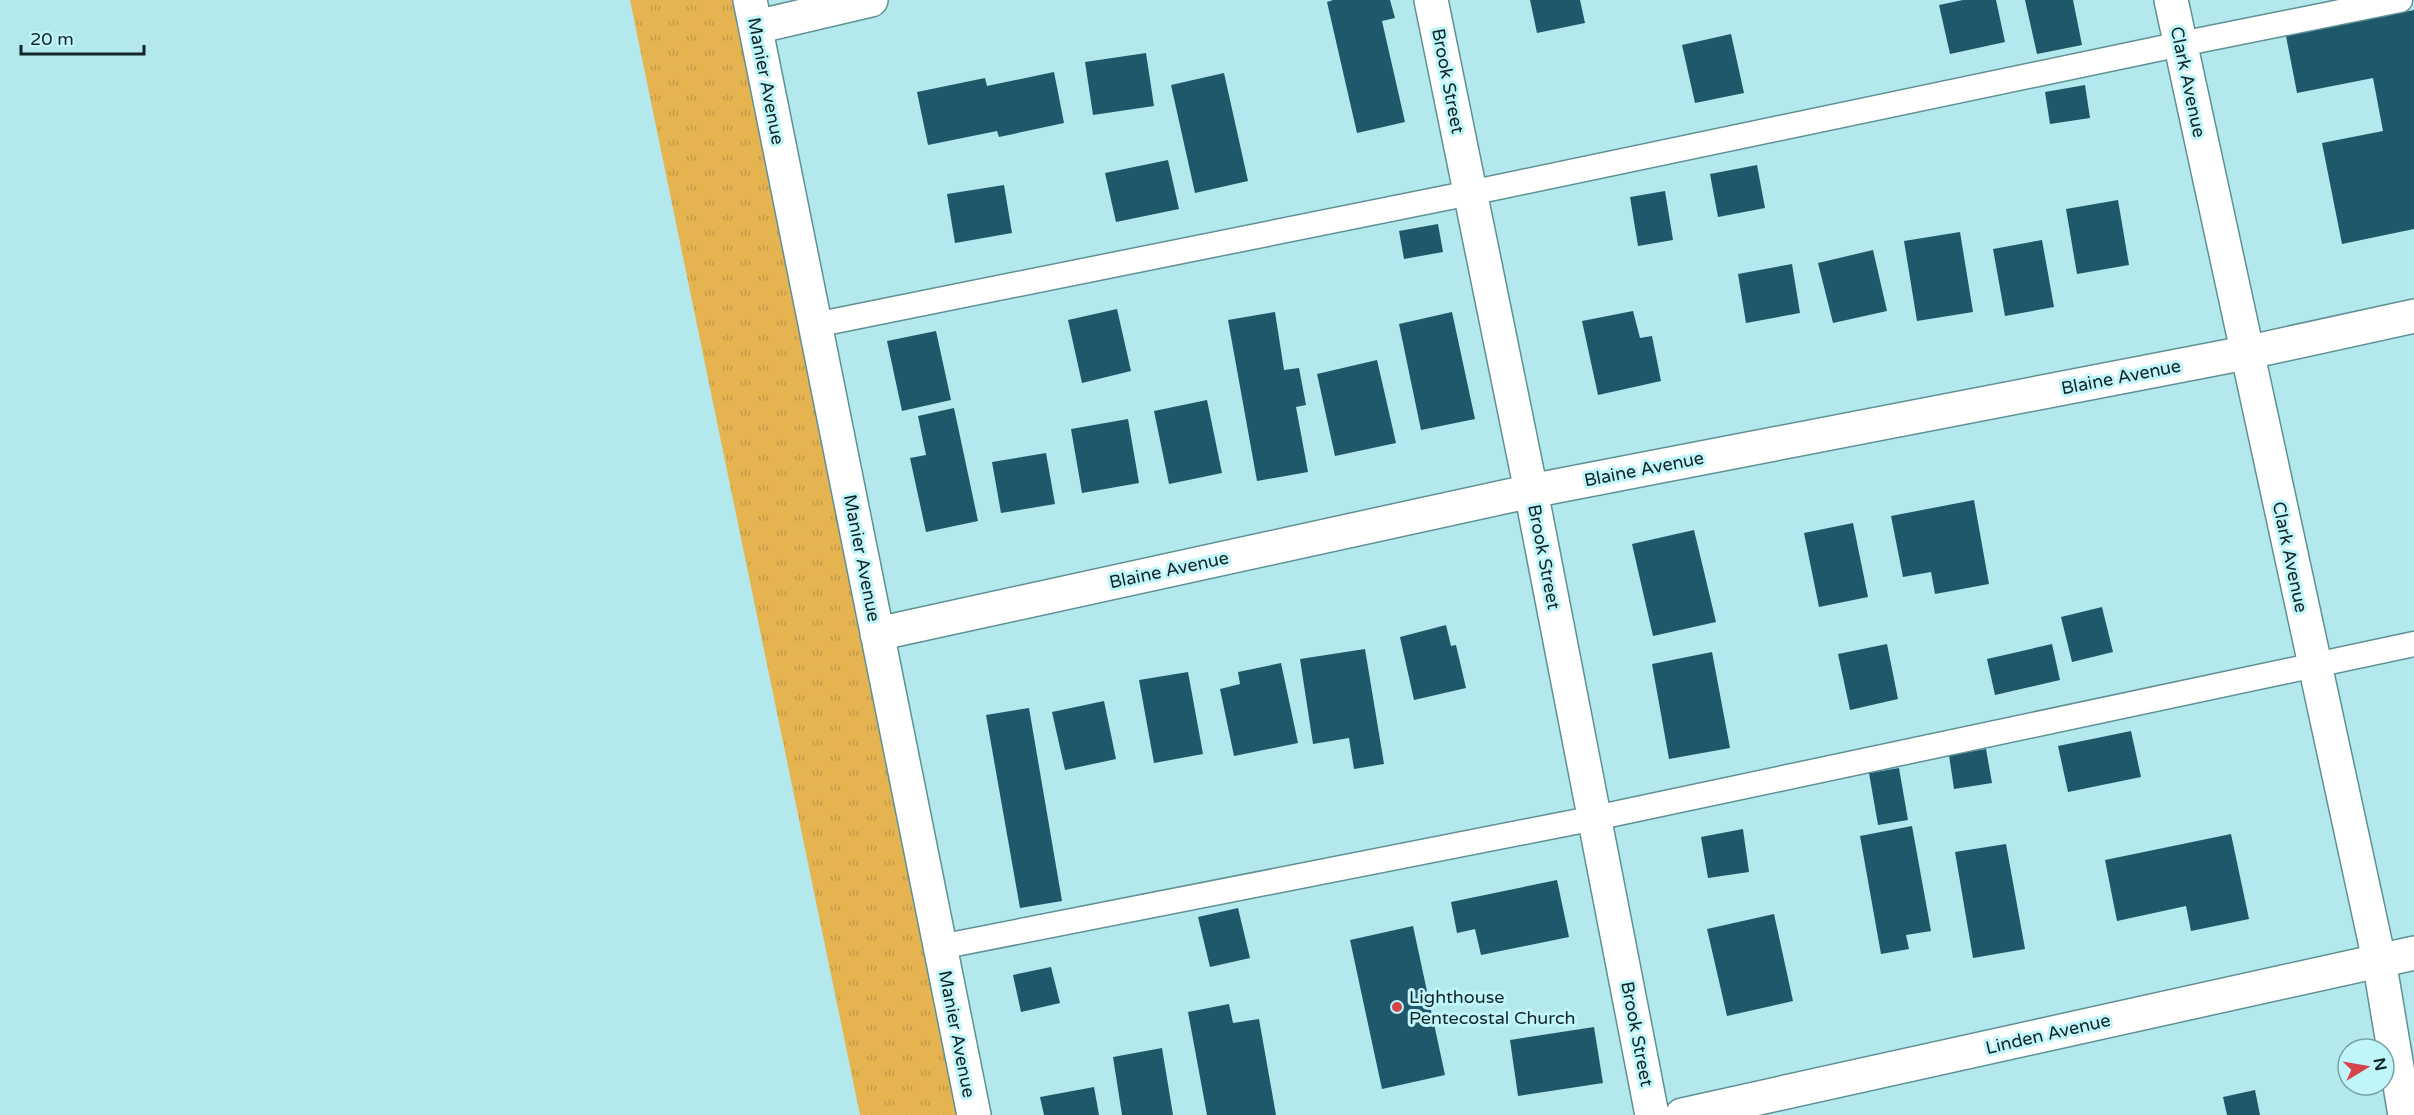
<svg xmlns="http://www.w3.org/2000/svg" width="2414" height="1115" font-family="'Varela Round',sans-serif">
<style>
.grass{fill:url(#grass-tufts)}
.building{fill:#1f586a}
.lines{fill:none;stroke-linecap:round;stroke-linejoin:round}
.service-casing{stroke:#5e9094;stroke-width:27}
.minor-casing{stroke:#5e9094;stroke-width:36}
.tertiary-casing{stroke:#5e9094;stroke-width:36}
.service{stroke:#fff;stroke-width:24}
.minor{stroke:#fff;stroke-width:33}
.tertiary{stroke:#fff;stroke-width:33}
.poi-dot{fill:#d44449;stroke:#c0f5f9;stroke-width:2}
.labels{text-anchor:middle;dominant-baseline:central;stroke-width:6;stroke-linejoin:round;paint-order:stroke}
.street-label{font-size:18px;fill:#122628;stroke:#c0f5f9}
.poi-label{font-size:18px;fill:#122628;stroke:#c0f5f9;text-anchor:start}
</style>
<defs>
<pattern id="grass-tufts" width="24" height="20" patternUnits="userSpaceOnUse" patternTransform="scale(1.5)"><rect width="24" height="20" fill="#e5b451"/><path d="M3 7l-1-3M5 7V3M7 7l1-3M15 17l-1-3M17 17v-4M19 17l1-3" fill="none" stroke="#c39b47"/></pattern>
</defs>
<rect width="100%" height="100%" fill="#b3e8ec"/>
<path class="grass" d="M630 0H750L974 1115H860Z"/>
<path class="building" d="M1333 0H1390L1395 18 1382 21 1405 122 1357 133 1327 2Z
M1530 0H1580L1585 23 1537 33Z
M1963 0H1996L2005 42 1950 54 1939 5Z
M2025 0H2073L2082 45 2037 54Z
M2414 10V229L2342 244 2322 143 2383 131 2373 78 2297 93 2286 36Z
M1731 34 1744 93 1695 103 1682 45Z
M1146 53 1154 106 1093 115 1085 62Z
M1054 72 1064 123 999 137 997 131 928 145 917 92 985 78 987 86Z
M1224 73 1248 181 1195 193 1171 85Z
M2085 85 2090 118 2050 124 2045 92Z
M1168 160 1179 209 1116 222 1105 173Z
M1757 165 1765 208 1718 217 1710 174Z
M1004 185 1012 233 955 243 947 194Z
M1665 191 1673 240 1638 246 1630 197Z
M2118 200 2129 265 2077 274 2066 209Z
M1438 224 1443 252 1404 259 1399 231Z
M1960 232 1973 312 1917 321 1904 241Z
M2042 240 2054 307 2005 316 1993 249Z
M1873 250 1887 311 1833 323 1818 263Z
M1792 264 1800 313 1746 323 1738 274Z
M1117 309 1131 371 1082 383 1068 320Z
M1633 311 1640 338 1652 336 1661 381 1598 395 1582 321Z
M1275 312 1284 370 1299 368 1306 405 1296 407 1308 472 1257 481 1228 320Z
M1452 312 1475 419 1421 430 1399 324Z
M936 331 951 400 902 411 887 341Z
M1377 360 1396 443 1335 456 1317 374Z
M1207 400 1222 473 1169 484 1154 411Z
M954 408 978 521 926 532 910 458 926 455 918 416Z
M1128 419 1139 483 1082 493 1071 429Z
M1046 453 1055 504 1001 513 992 462Z
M1974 500 1989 584 1935 594 1931 572 1903 577 1891 516Z
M1853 523 1868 597 1819 607 1804 533Z
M1694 530 1716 622 1653 636 1632 544Z
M2102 607 2113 652 2072 662 2061 617Z
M1446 625 1451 646 1456 645 1466 688 1414 700 1400 637Z
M1887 644 1898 699 1850 710 1838 654Z
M2052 644 2060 680 1995 695 1987 659Z
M1365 649 1384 764 1354 769 1349 738 1313 744 1300 659Z
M1712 652 1730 748 1669 759 1652 664Z
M1281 663 1298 743 1234 756 1220 689 1240 684 1238 672Z
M1188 672 1203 754 1154 763 1139 680Z
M1104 701 1116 759 1065 770 1052 712Z
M1029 708 1062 901 1020 908 986 715Z
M2131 731 2141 777 2068 792 2058 746Z
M1986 749 1992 783 1954 789 1949 755Z
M1899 768 1908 820 1878 825 1869 773Z
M1912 826 1931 931 1906 935 1909 949 1881 954 1860 836Z
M1743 829 1749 872 1708 878 1701 837Z
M2231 834 2249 919 2191 931 2186 906 2117 921 2105 860Z
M2006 844 2025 949 1973 958 1955 852Z
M1557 880 1569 937 1481 955 1475 929 1457 933 1451 902Z
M1238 908 1250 958 1210 967 1198 917Z
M1774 914 1793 1001 1727 1016 1707 929Z
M1413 926 1445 1075 1382 1089 1350 940Z
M1051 967 1060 1003 1021 1012 1013 975Z
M1229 1004 1233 1023 1259 1019 1276 1115H1207L1188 1012Z
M1594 1027 1603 1083 1518 1096 1510 1040Z
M1162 1048 1173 1115H1122L1113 1057Z
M1094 1087 1099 1115H1044L1040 1097Z
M2255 1090 2260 1115H2227L2223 1097Z"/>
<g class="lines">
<defs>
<path id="service" d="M815 325 1470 193 2181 44 2400 0
M940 947 1595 818 2414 644"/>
<path id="minor" d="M750 0 974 1115
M1431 0 1531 491 1652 1115
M756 27 871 0
M877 634 1531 491 2245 353 2414 316
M1682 1115 2414 953"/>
<path id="tertiary" d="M2171 0 2379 960 2405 1115"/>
</defs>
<use href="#service" class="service-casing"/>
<use href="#minor" class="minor-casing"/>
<use href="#tertiary" class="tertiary-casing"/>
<use href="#service" class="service"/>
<use href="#minor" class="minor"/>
<use href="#tertiary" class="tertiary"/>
</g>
<circle class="poi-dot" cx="1397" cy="1007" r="6"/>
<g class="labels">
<g class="street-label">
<text transform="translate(766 81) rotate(79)">Manier Avenue</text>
<text transform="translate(1448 81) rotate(79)">Brook Street</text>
<text transform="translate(2188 82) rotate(78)">Clark Avenue</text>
<text transform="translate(2121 377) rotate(-11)">Blaine Avenue</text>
<text transform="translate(1644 469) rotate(-11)">Blaine Avenue</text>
<text transform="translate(1544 557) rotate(79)">Brook Street</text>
<text transform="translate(2290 557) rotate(78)">Clark Avenue</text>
<text transform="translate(862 558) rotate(79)">Manier Avenue</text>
<text transform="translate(1169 570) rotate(-12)">Blaine Avenue</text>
<text transform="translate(957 1034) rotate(79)">Manier Avenue</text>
<text transform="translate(1637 1034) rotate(79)">Brook Street</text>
<text transform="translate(2048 1034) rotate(-13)">Linden Avenue</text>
</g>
<g class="poi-label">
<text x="1409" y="997">Lighthouse<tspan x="1409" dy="21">Pentecostal Church</tspan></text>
</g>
</g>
<g transform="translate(2366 1067) rotate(79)"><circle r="28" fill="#c0f5f9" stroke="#7aa2a5" stroke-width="1.5"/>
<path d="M0-4.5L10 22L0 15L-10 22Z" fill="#d44449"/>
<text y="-9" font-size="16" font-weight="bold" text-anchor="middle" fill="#122628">N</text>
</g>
<path d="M21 45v9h123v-9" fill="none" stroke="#122628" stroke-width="3"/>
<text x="30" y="45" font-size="18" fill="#122628" stroke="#c0f5f9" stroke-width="4.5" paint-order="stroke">20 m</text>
</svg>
